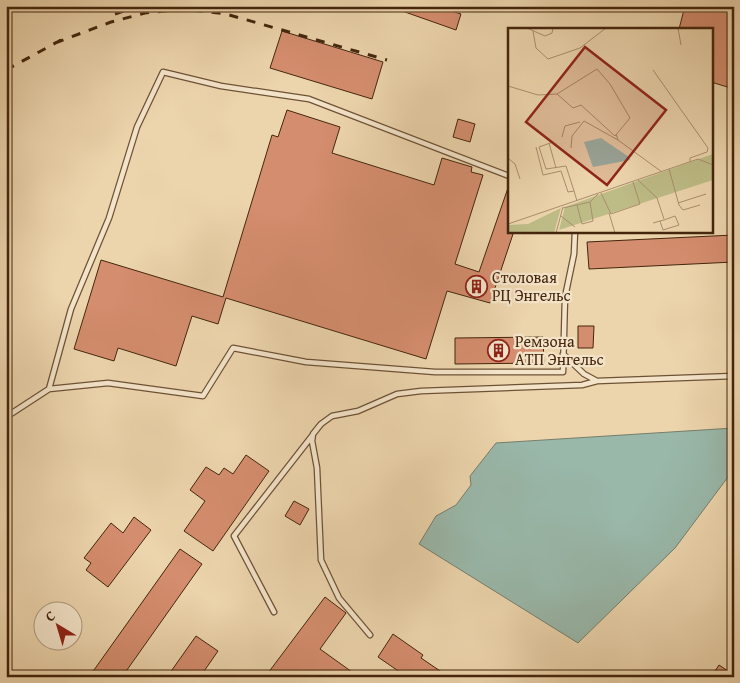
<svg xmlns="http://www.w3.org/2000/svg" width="740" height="683" font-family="'Gentium Book Plus',serif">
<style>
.water{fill:#99b8aa;stroke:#777e6b}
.building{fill:#d48d6e;stroke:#44260d}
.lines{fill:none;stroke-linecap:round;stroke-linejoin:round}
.lane-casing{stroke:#6e5235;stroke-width:7}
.lane{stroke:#f3e3c9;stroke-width:4.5}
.rail{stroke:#44260d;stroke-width:3;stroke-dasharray:9 9;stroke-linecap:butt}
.labels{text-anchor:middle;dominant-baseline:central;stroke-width:4.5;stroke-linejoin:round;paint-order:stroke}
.poi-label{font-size:16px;fill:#44260d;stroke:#f3e3c9;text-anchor:start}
.inset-road{fill:none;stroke:#a98e6c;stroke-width:1}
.view{fill:#8f2418;fill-opacity:0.15;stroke:#8f2418;stroke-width:2.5}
.inset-edge{fill:none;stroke:#44260d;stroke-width:2.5}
</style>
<rect width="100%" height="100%" fill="#ecd4ac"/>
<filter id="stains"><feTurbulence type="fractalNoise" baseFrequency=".004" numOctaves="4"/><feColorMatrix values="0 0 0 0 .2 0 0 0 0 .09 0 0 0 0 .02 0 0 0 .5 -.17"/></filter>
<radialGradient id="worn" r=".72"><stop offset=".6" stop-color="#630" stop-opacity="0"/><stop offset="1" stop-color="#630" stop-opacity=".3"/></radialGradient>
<path class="water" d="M734 428V469L675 548 578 643 419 544 436 516 456 505 471 485 470 476 496 443Z"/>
<path class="building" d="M388 6H436L461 14 456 30Z
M685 6H734V89L711 82V29H679Z
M282 31 383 62 372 99 270 68Z
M287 110 340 127 332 153 434 185 442 158 472 167 471 172 483 175 455 264 479 272 509 185V231H514L490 303 447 291 426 359 226 298 218 324 192 316 176 366 118 348 114 361 74 349 101 260 223 297 272 135 278 137Z
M458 119 475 124 470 142 453 137Z
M734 235V262L589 269 587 242Z
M578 326H594L593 348H578Z
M543 337 544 363 455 364V338Z
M246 455 269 471 213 551 184 531 205 501 190 490 206 467 219 475 224 468 233 474Z
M294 501 309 509 300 525 285 516Z
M134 517 151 530 108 587 86 570 91 563 84 558 111 523 123 533Z
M180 549 202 564 122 677H89Z
M325 597 346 613 320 649 359 677H265Z
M393 634 423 655 421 658 449 677H407L378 657Z
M196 636 218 651 200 677H167Z
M719 665 734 675V677H711Z"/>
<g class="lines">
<defs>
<path id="lane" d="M563 354 584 374 597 381 734 376
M49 389 71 309 109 218 137 127 163 72 221 86 309 99 509 176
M6 417 49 389 108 383 203 396 233 348 306 362 435 372H563L565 297 574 254 575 231
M274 612 234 536 312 436
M370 635 339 598 321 560 317 468 312 441 313 434 321 424 332 416 358 411 397 394 421 391 582 385 597 381"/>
</defs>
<use href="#lane" class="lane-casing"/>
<use href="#lane" class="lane"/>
<path class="rail" d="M115 14 138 6
M6 23 17 6
M55 43 111 22 145 13 184 9 226 14 387 60
M6 70 61 40"/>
</g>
<defs>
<symbol id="building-ring" viewBox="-11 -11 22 22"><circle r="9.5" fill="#f3e3c9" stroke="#8f2418" stroke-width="1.5"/><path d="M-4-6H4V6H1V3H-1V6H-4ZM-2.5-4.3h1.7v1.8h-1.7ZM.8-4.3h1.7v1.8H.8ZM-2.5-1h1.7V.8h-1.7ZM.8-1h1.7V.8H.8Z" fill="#8f2418"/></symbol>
</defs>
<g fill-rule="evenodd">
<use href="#building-ring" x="464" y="274" width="25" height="25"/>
<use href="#building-ring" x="486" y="338" width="25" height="25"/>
</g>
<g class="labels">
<g class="poi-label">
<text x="492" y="277">Столовая<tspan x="492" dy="18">РЦ Энгельс</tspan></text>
<text x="515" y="341">Ремзона<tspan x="515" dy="18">АТП Энгельс</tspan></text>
</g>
</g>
<g transform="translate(508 28)">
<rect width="205" height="205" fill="#ecd4ac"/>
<path d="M205 126V152L51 202 57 179ZM53 180 46 205H0V197L20 196Z" fill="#bdbb86"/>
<path d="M93 110 121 129 122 132 85 139 76 114Z" fill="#99b8aa"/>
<path class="inset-road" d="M19 0 37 8 44 5 45 0M170 0 173 17M25 3 28 20 40 31 72 20 98 0M145 42 200 120 199 124 182 130V134M0 58 30 67 49 66 65 80 73 77 107 108 122 90 102 56 89 41 49 66M108 106 110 112 154 144M54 109 57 98 72 94M45 114 31 119 38 141 58 138 66 163M41 115 48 140M28 119 35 147 53 143 60 164 66 163 69 173M63 120 64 108 76 93 110 112M0 130 7 136 12 151M161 141 171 177 175 182 192 177M130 152 149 170 156 191M93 165 103 186 132 176 125 154M170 175 198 166M69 177 74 196 85 193 82 174M55 180 82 174 90 166M101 185 107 205M53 188 67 199M145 195 152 193 156 192 167 188 171 197 155 202 152 193M0 196 190 131 205 137M48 205 55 179"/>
<path class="view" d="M77 19 158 82 99 157 18 94Z"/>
<rect width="205" height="205" class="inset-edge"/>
</g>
<rect width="740" height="683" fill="none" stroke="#ecd4ac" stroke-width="25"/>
<rect x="8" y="8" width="725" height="668" fill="none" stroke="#44260d" stroke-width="2.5"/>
<rect x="12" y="12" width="715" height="658" fill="none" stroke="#44260d"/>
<g transform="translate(58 626) rotate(322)"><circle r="24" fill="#f3e3c9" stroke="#ad977e"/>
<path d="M0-4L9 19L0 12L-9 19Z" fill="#8f2418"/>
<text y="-8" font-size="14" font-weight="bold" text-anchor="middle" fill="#44260d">С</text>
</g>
<rect width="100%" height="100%" filter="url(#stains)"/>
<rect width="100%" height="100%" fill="url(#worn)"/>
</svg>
